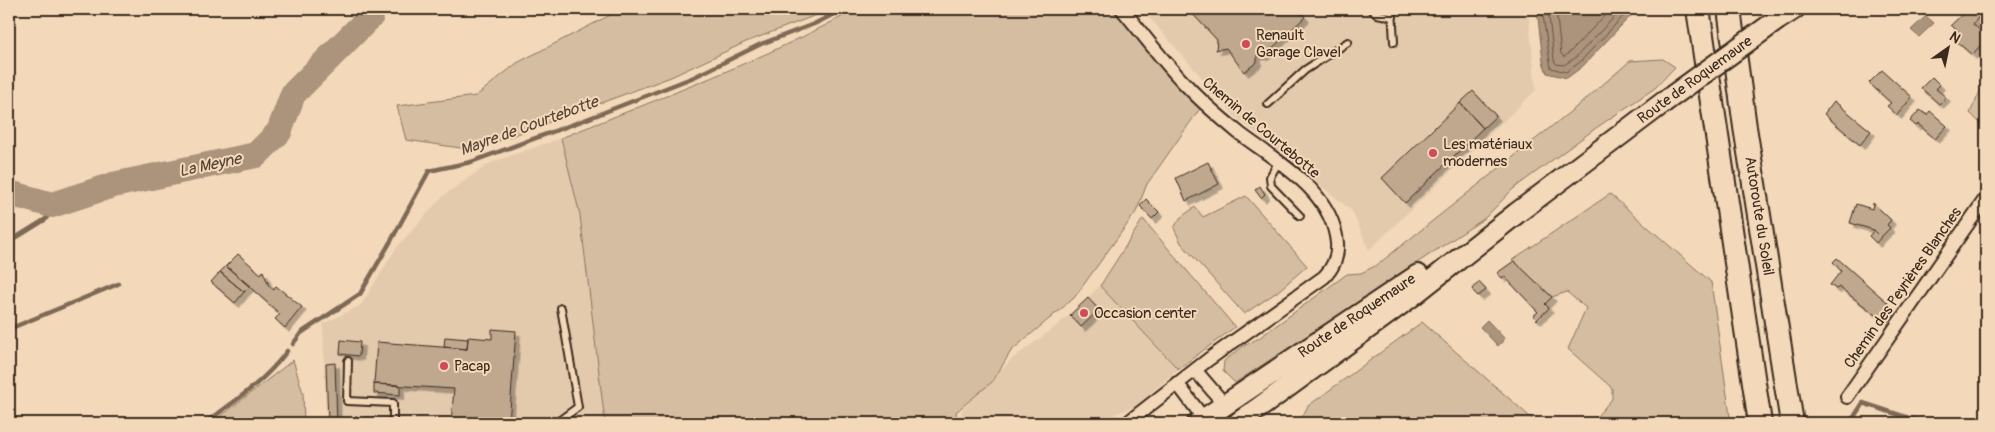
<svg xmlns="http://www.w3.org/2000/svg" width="1995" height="432" font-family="Pangolin,sans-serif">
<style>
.built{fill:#e4caad}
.green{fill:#d5bda1;stroke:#887460}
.water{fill:#ab937c;stroke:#7e6956}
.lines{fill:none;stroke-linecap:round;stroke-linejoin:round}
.shore{stroke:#685444;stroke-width:1}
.stream{stroke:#7e6956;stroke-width:4.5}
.river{stroke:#ab937c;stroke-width:26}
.building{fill:#c0a88f;stroke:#3b2a1e;filter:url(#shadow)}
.lane-casing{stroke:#3b2a1e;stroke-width:10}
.street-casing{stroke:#3b2a1e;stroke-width:16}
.primary-casing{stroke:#3b2a1e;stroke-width:24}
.highway-casing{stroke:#3b2a1e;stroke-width:26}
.lane{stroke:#f3d9ba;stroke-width:6}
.street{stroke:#f3d9ba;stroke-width:12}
.primary{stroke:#f3d9ba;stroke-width:20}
.highway{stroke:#f3d9ba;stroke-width:22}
.primary-bridge-casing{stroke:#3b2a1e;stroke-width:24;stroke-linecap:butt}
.primary-bridge{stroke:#f3d9ba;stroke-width:20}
.poi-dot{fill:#d1495b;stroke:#f3d9ba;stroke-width:2}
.labels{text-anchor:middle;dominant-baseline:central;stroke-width:4;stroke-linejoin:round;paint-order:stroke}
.poi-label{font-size:15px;fill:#3b2a1e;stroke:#f3d9ba;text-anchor:start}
.street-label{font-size:15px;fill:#3b2a1e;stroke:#f3d9ba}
.water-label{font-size:16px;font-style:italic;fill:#574436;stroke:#f3d9ba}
</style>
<defs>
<filter id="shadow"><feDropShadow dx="4.5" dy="4.5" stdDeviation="0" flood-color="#0004"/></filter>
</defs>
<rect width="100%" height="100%" fill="#f3d9ba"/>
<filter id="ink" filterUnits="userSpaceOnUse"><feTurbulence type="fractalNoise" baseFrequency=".02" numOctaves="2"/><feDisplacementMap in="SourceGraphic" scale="10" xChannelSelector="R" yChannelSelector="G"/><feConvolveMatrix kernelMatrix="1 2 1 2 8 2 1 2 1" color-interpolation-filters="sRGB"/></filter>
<g filter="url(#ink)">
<path class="built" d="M1142 9H1528L1536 90 1369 250 1352 211 1235 116Z
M561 138 580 215 605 423H326L323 324 361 305 397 247 443 196 490 163Z
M1100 286 1178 369 1138 405 1096 422 962 423 961 411 1012 359 1059 324Z"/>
<path class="green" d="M622 9H832L746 42 671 77 474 150 406 140 397 106 476 96 517 63Z
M856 9H1113L1201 107 1147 184 1136 212 1074 298 1011 351 993 381 956 412 958 423H605L580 215 561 138C660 98 762 61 856 9Z
M1663 59 1675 67 1655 88 1596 128 1513 189 1485 218 1235 383 1223 371 1224 361 1242 347 1259 338 1347 274 1361 273 1377 265 1585 100 1630 61Z
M1985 81 1986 82V129L1970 113Z
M1610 194 1711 282 1731 423H1591L1612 399V388L1568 349 1586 308 1567 292 1552 297 1512 260Z
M1246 196 1307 266 1277 292 1244 314 1181 243 1174 228 1180 218 1195 207 1203 217Z
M1143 219 1235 327 1178 369 1100 286Z
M1422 322 1537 423H1299L1308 406Z
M293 360 303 393 304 423H212Z"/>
<path class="water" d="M1537 9H1637L1582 67 1567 78 1547 73 1543 62Z
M1926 16 1934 23 1919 37 1911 30Z
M1487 320 1505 339 1498 346 1480 327Z"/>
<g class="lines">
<path class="shore" d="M1542 9 1551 68 1566 72 1579 63 1630 9
M1548 9 1554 60 1556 64 1564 65 1575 58 1622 9
M1556 9 1561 54 1564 57 1570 52 1611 9"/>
<path class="stream" d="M9 242 46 219 52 205
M9 329 118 284
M293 344 301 333 360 294 392 239 429 171 471 162 587 119 694 77 761 44 814 24 844 9
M205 423C234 402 266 380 287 351
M1850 423 1863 403 1924 423"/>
<path class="river" d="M9 193 52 205 113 185 256 155 279 132 293 94 371 16 372 9"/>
</g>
<path class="building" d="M1190 9H1297L1305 17 1264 56 1257 55V62L1244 72 1226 48 1216 50 1217 40 1189 10Z
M1968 9H1985L1973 24 1986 36V39L1972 55 1956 41 1962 35 1951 25Z
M1882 70 1912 97 1897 115 1887 106 1891 103 1869 83Z
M1932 77 1940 85 1936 89 1946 97 1939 104 1921 88Z
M1473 91 1496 116 1483 128 1460 103Z
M1834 101 1871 131 1860 145 1824 114Z
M1460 103 1483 128 1405 203 1382 178Z
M1920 110 1927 115 1930 111 1947 126 1935 139 1918 124 1916 126 1910 121Z
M1208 162 1219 184 1186 201 1176 178Z
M1260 186 1265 194 1261 198 1255 190Z
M1146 199 1159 212 1152 219 1140 206Z
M1873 203 1891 220 1887 225 1890 228 1881 237 1874 230 1850 223 1856 204 1872 209Z
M1874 230 1881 237 1876 243 1869 236Z
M238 254 261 274 263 271 269 286 274 290 276 286 302 307 285 328 275 319 280 314 226 266Z
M1837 258 1888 303 1887 304 1892 309 1884 321 1839 287 1836 289 1830 285 1841 271 1833 262Z
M1514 261 1552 297 1545 304 1549 308 1537 320 1533 316 1538 312 1504 276 1502 278 1497 273Z
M226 266 250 286 244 292 220 272Z
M220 272 244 292 235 303 211 282Z
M1479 282 1486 290 1478 296 1472 290Z
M1088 298 1099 310 1081 327 1070 315Z
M492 329 516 331 509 423H451L454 389 374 384 377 342 467 349 468 337 492 339Z
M445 337 468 339 467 349 444 347Z
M341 340 360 342 359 356 340 354Z
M335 363 337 423H328L326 364Z
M374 384 400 385V395L374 393Z
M365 417 374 418V423H364Z"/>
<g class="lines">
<defs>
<path id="lane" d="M1371 9 1377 14 1393 17
M1392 9 1394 42
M1268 104 1305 70 1348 42
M1279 161 1270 177 1271 186 1300 216
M348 361 347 401 393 403V423
M556 423 578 407 561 308"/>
<path id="street" d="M1122 9C1144 35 1164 63 1188 87 1203 103 1222 119 1239 133 1277 162 1332 190 1337 243 1338 256 1333 268 1324 277L1209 359 1127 423
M1195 370 1225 405
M1177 383 1204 419
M1847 397 1986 198"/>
<path id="primary" d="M1777 20 1794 9
M1198 423 1418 275
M1238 423 1412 296 1517 213 1664 102"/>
<path id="highway" d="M1698 9 1760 423
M1729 9 1745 127 1792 423"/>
</defs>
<use href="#lane" class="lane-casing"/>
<use href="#street" class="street-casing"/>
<use href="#primary" class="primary-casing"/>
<use href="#highway" class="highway-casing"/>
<use href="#lane" class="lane"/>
<use href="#street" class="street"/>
<use href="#primary" class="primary"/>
<use href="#highway" class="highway"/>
<defs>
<path id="primary-bridge" d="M1664 102 1777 20"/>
</defs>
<use href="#primary-bridge" class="primary-bridge-casing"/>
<use href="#primary-bridge" class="primary-bridge"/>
</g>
</g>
<g class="poi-dot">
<circle cx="1246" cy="44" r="5"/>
<circle cx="1433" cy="153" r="5"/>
<circle cx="1084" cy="313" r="5"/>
<circle cx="444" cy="366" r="5"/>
</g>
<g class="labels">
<g class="poi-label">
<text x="1256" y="35">Renault<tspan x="1256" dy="17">Garage Clavel</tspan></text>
<text x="1443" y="144">Les matériaux<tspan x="1443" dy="17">modernes</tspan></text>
<text x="1094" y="313">Occasion center</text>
<text x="454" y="366">Pacap</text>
</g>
<g class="street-label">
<text transform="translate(1695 80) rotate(-36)">Route de Roquemaure</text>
<text transform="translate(1261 128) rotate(40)">Chemin de Courtebotte</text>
<text transform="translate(1759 216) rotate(81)">Autoroute du Soleil</text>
<text transform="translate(1903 288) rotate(-55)">Chemin des Peyrières Blanches</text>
<text transform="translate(1357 316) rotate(-34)">Route de Roquemaure</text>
</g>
<g class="water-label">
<text transform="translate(529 126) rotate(-20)">Mayre de Courtebotte</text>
<text transform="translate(210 165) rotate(-12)">La Meyne</text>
</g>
</g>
<rect width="1995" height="432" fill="none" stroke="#f3d9ba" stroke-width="30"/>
<rect x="15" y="15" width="1965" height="402" fill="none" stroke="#3b2a1e" stroke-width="2" filter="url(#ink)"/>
<g transform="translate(1948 48) rotate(33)" stroke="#f3d9ba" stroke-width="4" paint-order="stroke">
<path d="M0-4L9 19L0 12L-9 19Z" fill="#3b2a1e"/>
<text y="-8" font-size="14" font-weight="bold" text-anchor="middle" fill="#3b2a1e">N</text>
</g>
</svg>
